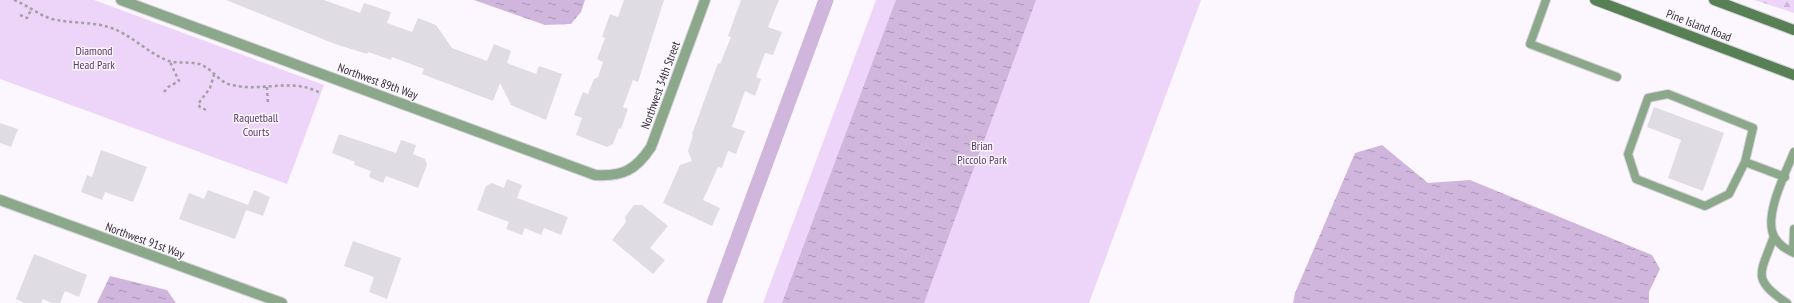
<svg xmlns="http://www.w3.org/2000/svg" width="1794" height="303" font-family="'PT Sans Narrow',sans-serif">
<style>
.forest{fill:url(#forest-firs)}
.green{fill:#ecd5f8}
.water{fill:url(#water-ripples)}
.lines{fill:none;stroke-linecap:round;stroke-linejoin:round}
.canal{stroke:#d0b6dd;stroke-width:15}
.building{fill:#e0dce3}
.service-casing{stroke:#d8d4db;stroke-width:10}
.minor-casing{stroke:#d8d4db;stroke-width:12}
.secondary-casing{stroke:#d8d4db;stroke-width:12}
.path{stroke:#a39fa5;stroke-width:2.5;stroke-dasharray:3 3;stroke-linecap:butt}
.service{stroke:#8ca88a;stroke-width:8}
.minor{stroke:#8ca88a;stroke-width:10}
.secondary{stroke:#578054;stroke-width:10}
.labels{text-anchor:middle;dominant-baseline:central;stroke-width:3;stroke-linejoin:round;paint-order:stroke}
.street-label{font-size:12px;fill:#343235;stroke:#fcf7ff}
.park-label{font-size:12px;fill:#5b396a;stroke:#fcf7ff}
</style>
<defs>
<pattern id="forest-firs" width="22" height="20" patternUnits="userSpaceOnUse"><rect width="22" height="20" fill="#ecd5f8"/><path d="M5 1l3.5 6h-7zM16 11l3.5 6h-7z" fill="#cbb7d5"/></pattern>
<pattern id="water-ripples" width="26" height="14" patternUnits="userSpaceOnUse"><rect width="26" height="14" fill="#d0b6dd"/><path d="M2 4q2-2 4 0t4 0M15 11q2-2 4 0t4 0" fill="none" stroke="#aa95b4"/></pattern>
</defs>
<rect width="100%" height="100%" fill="#fcf7ff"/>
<path class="forest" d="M1754 0H1794V13Z"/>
<path class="green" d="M0 0H94L324 85 287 184 0 79Z
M876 0H1201L1089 303H763Z"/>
<path class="water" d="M474 0H585L581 12 571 24 545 25Z
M896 0H1036L924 303H782Z
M1382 145 1428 183 1470 180 1652 255 1660 269 1649 292V303H1293L1295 293 1355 153Z
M110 276 167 290 176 303H97Z"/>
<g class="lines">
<path class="canal" d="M714 303 826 0"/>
</g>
<path class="building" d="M226 0H324L360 13 364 3 391 12 387 23 412 32 418 18 436 25 452 48 487 61 494 44 511 51 507 63 536 74 539 66 562 74 546 120 511 105 500 83 493 101 422 74 424 69 392 57 391 60 368 52 367 54 335 44Z
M624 0H664L638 82 633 80 623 107 628 109 621 129 619 128 613 144 607 147 576 135 582 118 574 115 583 92 588 94 594 79 598 77 603 62 597 59 605 38 602 37 610 14 618 17Z
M741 0H779L768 27 782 32 773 55 765 53 756 77 761 79 755 96 745 91 732 127 745 131 736 154 728 151 722 168 718 167 703 200 720 208 712 226 663 203 680 165 692 161 688 151 693 135 692 134 718 63 720 64 731 37 728 36Z
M1654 107 1724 133 1703 191 1668 178 1681 140 1647 127Z
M0 123 18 129 11 147 0 143Z
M339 134 396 153 401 140 416 145 413 154 425 159 427 165 418 188 386 176 383 183 369 177 371 171 354 165 355 162 332 153Z
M101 150 147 167 133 202 105 192 102 200 81 192 87 175 92 177Z
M507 179 522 185 517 198 568 217 561 235 544 228 541 235 525 228 522 235 506 229 509 222 477 210 486 186 492 183 504 188Z
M208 190 248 205 235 239 179 219 189 193 204 199Z
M254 190 270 197 263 216 246 210Z
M634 205H642L668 226 650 248 665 260 653 274 612 240 626 222 625 217Z
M353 241 401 258 387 299 369 292 374 277 344 266Z
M34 254 87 275 79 297 65 291 60 303H52L43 299 41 303H24L16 299Z"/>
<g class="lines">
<defs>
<path id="service" d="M1546 0 1530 44 1617 77
M1668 94 1753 128 1745 162 1729 194 1705 206 1636 179 1628 154 1648 98Z
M1794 152C1786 172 1762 218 1775 238 1780 246 1786 249 1794 253
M1745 162 1785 177
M1774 236C1761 273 1750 279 1787 303
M1793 252 1794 229"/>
<path id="minor" d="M121 0 595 175C622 177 636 170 651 147L705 0
M0 200 282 303"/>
<path id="secondary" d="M1595 0 1794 75
M1714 0 1794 30"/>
</defs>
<use href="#service" class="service-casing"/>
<use href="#minor" class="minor-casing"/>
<use href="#secondary" class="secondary-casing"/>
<path class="path" d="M14 0C28 5 38 15 52 19 73 24 94 21 114 29 134 37 149 54 169 61 180 64 192 61 202 65 213 70 220 83 232 85 256 91 281 82 304 87 310 88 316 91 321 93
M20 15 27 18 31 10
M267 87 268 104
M164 92 168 87 179 81 170 62
M206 110 200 107 198 104 210 88 214 75"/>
<use href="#service" class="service"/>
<use href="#minor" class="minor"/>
<use href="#secondary" class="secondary"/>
</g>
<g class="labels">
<g class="street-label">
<text transform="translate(1699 25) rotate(21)">Pine Island Road</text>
<text transform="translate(378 81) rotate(20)">Northwest 89th Way</text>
<text transform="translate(660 85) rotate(-70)">Northwest 34th Street</text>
<text transform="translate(145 240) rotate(20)">Northwest 91st Way</text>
</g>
<g class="park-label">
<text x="94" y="50">Diamond<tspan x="94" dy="14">Head Park</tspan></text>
<text x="256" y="117">Raquetball<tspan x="256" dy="14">Courts</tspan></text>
<text x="982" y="145">Brian<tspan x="982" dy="14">Piccolo Park</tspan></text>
</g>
</g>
</svg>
